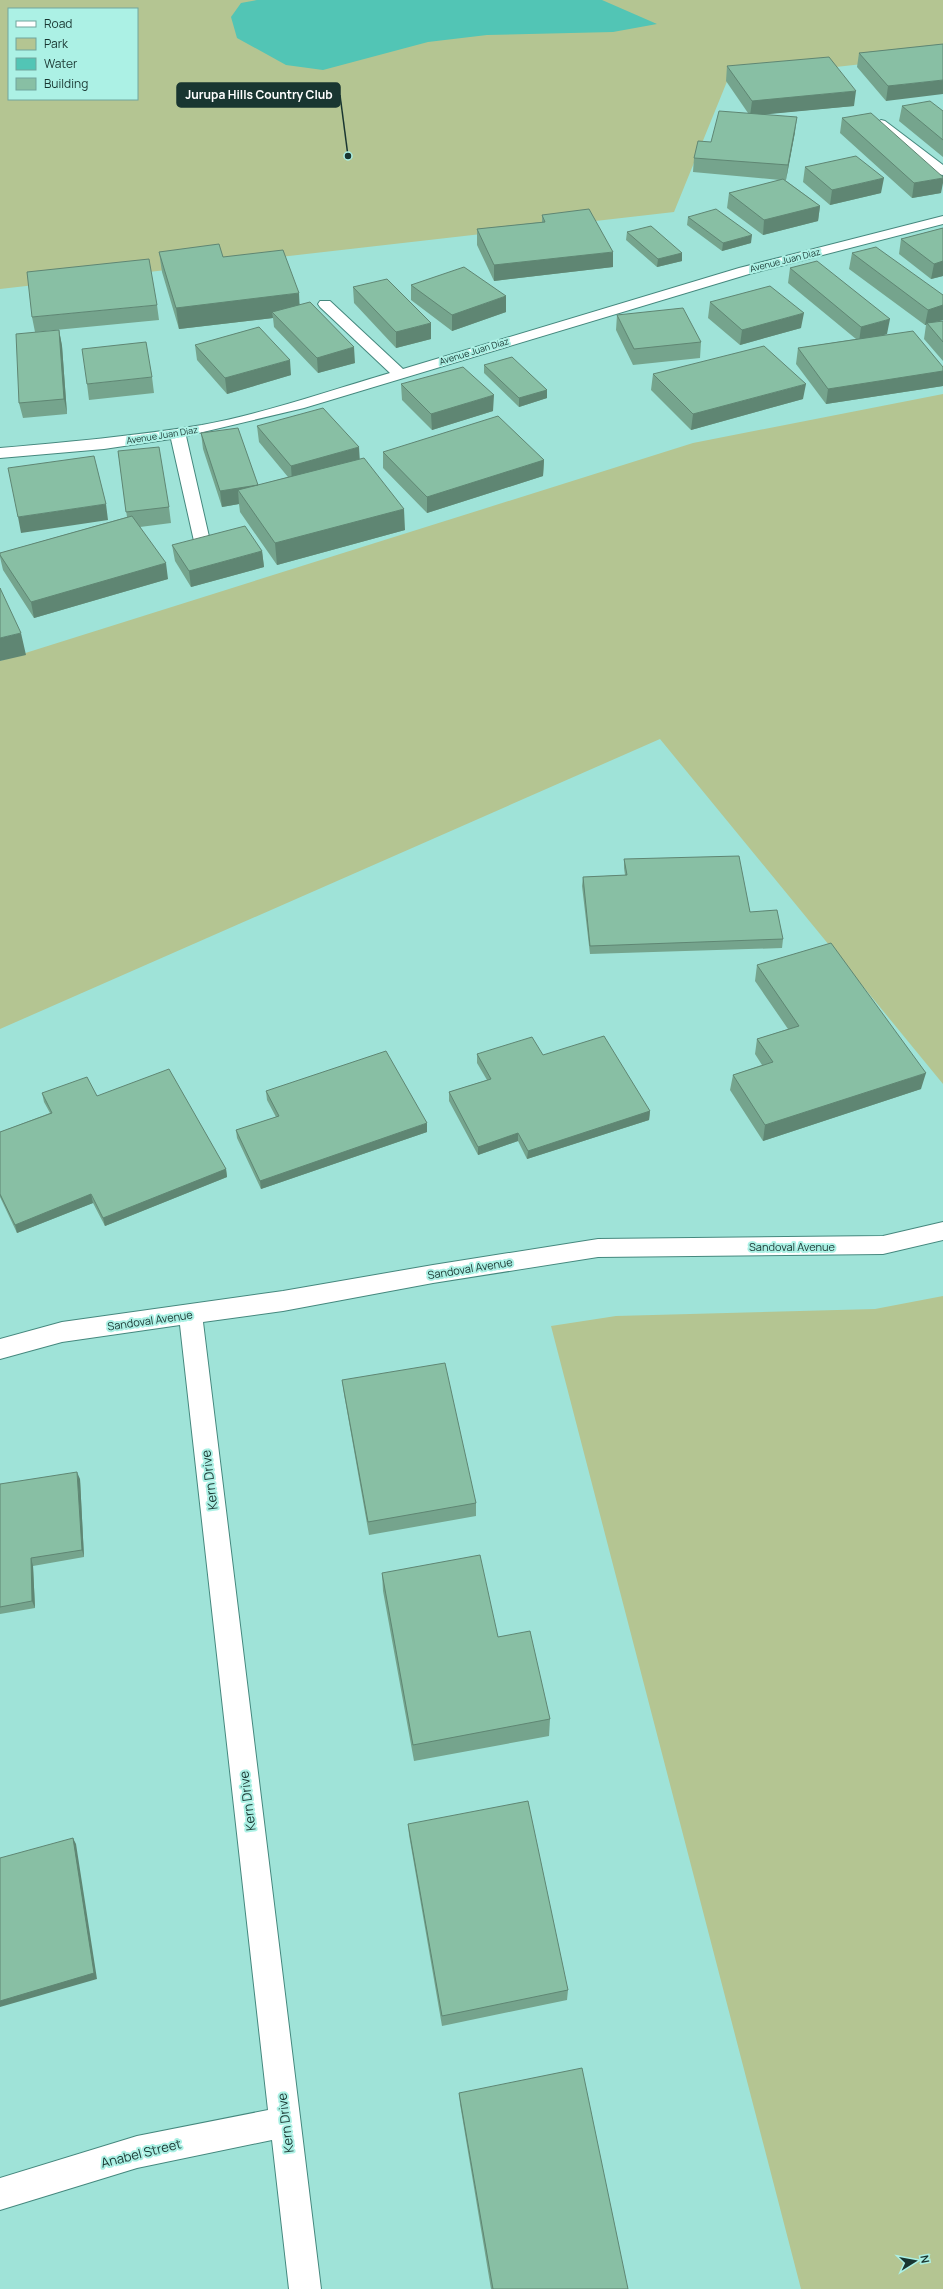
<svg xmlns="http://www.w3.org/2000/svg" width="943" height="2289" font-family="Manrope,sans-serif">
<style>
.green{fill:#b4c592;fill-rule:evenodd}
.water{fill:#52c5b5}
.lines{fill:none;stroke-linecap:round;stroke-linejoin:round}
.minor-casing{stroke:#45887e;stroke-width:2}
.minor{fill:#fff;fill-rule:evenodd}
.wall{fill:#75a48d}
.shaded-wall{fill:#5f8673}
.building{fill:#88bfa4;stroke:#5f8673}
.labels{text-anchor:middle;dominant-baseline:central;stroke-width:4;stroke-linejoin:round;paint-order:stroke}
.far-street-label{font-size:9px;fill:#193631;stroke:#acf1e5}
.street-label{font-size:11px;fill:#193631;stroke:#acf1e5}
.near-street-label{font-size:13px;fill:#193631;stroke:#acf1e5}
.leader{fill:none;stroke:#193631;stroke-width:1.5}
.callout-dot{fill:#193631;stroke:#acf1e5;stroke-width:1.5}
.callout{fill:#193631;stroke:#193631;stroke-width:1.5}
.callout-label{font-size:12px;text-anchor:middle;font-weight:bold;fill:#fff}
</style>
<rect width="100%" height="100%" fill="#9fe3d8"/>
<path class="green" d="M0 0H943V55L728 79 674 212 0 289ZM9 9H137V99H9Z
M943 394V1084L660 739 0 1029V661L693 443Z
M943 1296V2289H801L551 1326 616 1316 875 1309Z"/>
<path class="water" d="M257 0H602L657 24 613 32 487 35 428 42 323 70 286 65 237 38 231 17 241 3Z"/>
<g class="lines">
<defs>
<path id="minor" d="M881 120 885 121 943 165V175L938 174 877 127 875 124Z
M943 216V224L749 274 304 408 186 436 210 541 208 544H196L194 541 171 439 104 449 0 458V448C68 442 135 436 202 425 266 413 328 391 390 373L320 307 318 304 320 301H330L403 369 739 268Z
M943 1222V1240L883 1254 598 1257 433 1283 283 1311 203 1322 321 2289H289L272 2140 137 2168 0 2210V2178L137 2136 268 2110 180 1325 62 1342 0 1359V1339L62 1322 283 1291 433 1265 598 1239 883 1236Z"/>
</defs>
<use href="#minor" class="minor-casing"/>
<use href="#minor" class="minor"/>
</g>
<path class="wall" d="M943 44 886 101 857 67 859 53Z
M727 66 854 106 765 114 795 132 786 180H785L820 206 818 221 763 235 727 208 729 193 780 180 693 172 694 158 711 142 748 113 726 81Z
M902 106 943 111V157L899 121Z
M842 118 941 193 912 198 840 133Z
M805 167 881 193 830 205 803 182Z
M542 215 613 267 494 281 477 245V229L542 222Z
M688 217 751 243 722 251 687 225Z
M943 228V276L931 279 899 254 901 239Z
M627 232 682 253V261L657 267 626 240Z
M159 252 223 257 300 304 355 363 318 373 274 327 273 318 179 329 162 272Z
M852 253 943 295V320L935 322 943 321V361L924 339 926 325H925L849 269Z
M790 268 887 334 884 335 943 367V386L826 404 796 364 798 348 856 339 788 283Z
M411 285 506 312 452 331 411 300Z
M353 287 431 339 396 348 354 303Z
M710 302 801 328 740 345 708 318Z
M157 305 159 320 35 332 32 317Z
M617 315 701 342 700 358 633 365 616 330Z
M59 330 62 346 67 414 23 418 19 403Z
M195 345 291 375 227 394 197 360Z
M484 365 547 390V398L519 407 484 373Z
M653 374 803 399 691 430 651 390Z
M152 377 154 393 89 400 87 384Z
M401 384 493 411 432 430 402 400Z
M257 426 359 459 405 530 277 565 240 512 239 504 222 507 203 449 201 433 258 485 288 477 259 442Z
M118 451 169 507 171 523 140 527 168 579 34 618 3 570 0 557V553L127 517Z
M383 452 544 460 543 476 427 513 383 468Z
M172 545 262 551 264 567 191 587 175 561Z
M624 859 750 912 783 939 782 948 590 954 582 886 583 877 625 875 624 868Z
M757 965 921 1089 763 1141 730 1090 733 1075 762 1065 755 1054 757 1039 788 1029 755 981Z
M477 1054 543 1055 650 1111 649 1120 527 1159 518 1141 478 1155 449 1101V1092L487 1080 477 1063Z
M266 1091 427 1132 261 1189 237 1138 236 1130 276 1117 267 1100Z
M42 1093 97 1096 226 1169 227 1177 105 1226 93 1203 17 1233 0 1197V1132L50 1113 44 1102Z
M342 1380 476 1503V1516L369 1535 344 1394Z
M80 1479 84 1557 33 1566 35 1608 0 1614V1484Z
M382 1573 498 1637 550 1719 549 1736 414 1761 383 1591Z
M408 1824 568 1990 567 2000 442 2026 409 1835Z
M459 2093 628 2289H491L460 2104Z"/>
<path class="shaded-wall" d="M943 80V94L886 101 888 86Z
M856 91 854 106 750 116 752 101Z
M797 117 795 132 786 180 788 165Z
M884 178 881 193 830 205 832 190Z
M943 178V183L941 193 912 198 914 183Z
M820 206 818 221 763 235 764 220Z
M752 235 751 243 722 251 723 243Z
M613 252V267L494 281V265Z
M682 253V261L657 267 658 259Z
M943 261V276L931 279 934 264Z
M299 293 300 314 272 312 273 318 179 329 176 308Z
M506 296V312L452 331V315Z
M943 305V320L928 324 927 323 926 325H925L928 310Z
M804 313 801 328 740 345 742 330Z
M890 319 887 334 859 342 861 327Z
M431 323V339L396 348V332Z
M59 330 62 346 67 414 64 399Z
M354 347 355 363 318 373 317 358Z
M290 360 291 375 227 394 225 378Z
M943 371V386L826 404 828 389Z
M806 384 803 399 691 430 693 414Z
M547 390V398L519 407V398Z
M494 395 493 411 432 430 431 414Z
M359 447 360 463 292 482 291 466Z
M544 460 543 476 427 513V497Z
M258 485 238 490 239 504 222 507 220 491Z
M106 504 108 520 21 533 18 517Z
M404 509 405 530 277 565 275 543Z
M262 551 264 567 191 587 189 571Z
M166 563 168 579 34 618 31 602Z
M21 633 26 655 0 661V638Z
M926 1073 921 1089 763 1141 765 1125Z
M650 1111 649 1120 527 1159 528 1151Z
M427 1123V1132L261 1189 260 1181Z
M518 1133V1141L478 1155V1147Z
M226 1169 227 1177 105 1226 103 1218Z
M91 1194 93 1203 17 1233 15 1225Z
M77 1472 80 1479 84 1557 82 1550Z
M31 1558 33 1566 35 1608 32 1601Z
M73 1838 76 1844 97 1979 0 2007V2001Z"/>
<path class="building" d="M943 44V80L888 86 859 53Z
M829 57 856 91 752 101 727 66Z
M930 101 943 111V140L902 106Z
M719 111 797 117 788 165 694 158 698 141 711 142Z
M871 113 943 177V178L914 183 842 118Z
M856 156 884 178 832 190 805 167Z
M783 179 820 206 764 220 729 193Z
M589 209 613 252 494 265 477 229 545 222 542 215Z
M716 209 752 235 723 243 688 217Z
M651 226 682 253 658 259 627 232Z
M943 228V261L934 264 901 239Z
M219 244 223 257 283 250 299 293 176 308 159 252Z
M876 247 943 295V305L928 310 852 253Z
M149 259 157 305 32 317 27 272Z
M817 261 890 319 861 327 790 268Z
M464 267 506 296 452 315 411 285Z
M387 279 431 323 396 332 353 287Z
M770 286 804 313 742 330 710 302Z
M310 302 354 347 317 358 272 312Z
M683 308 701 342 634 349 617 315Z
M943 321V342L927 323Z
M259 327 290 360 225 378 195 345Z
M59 330 64 399 19 403 16 334Z
M913 331 943 367V371L828 389 798 348Z
M146 342 152 377 87 384 82 349Z
M764 346 806 384 693 414 653 374Z
M512 357 547 390 519 398 484 365Z
M463 367 494 395 431 414 401 384Z
M323 408 359 447 291 466 257 426Z
M498 416 544 460 427 497 383 452Z
M238 428 258 485 220 491 201 433Z
M159 447 169 507 126 512 118 451Z
M94 456 106 504 18 517 8 468Z
M364 458 404 509 275 543 238 490Z
M132 516 166 563 31 602 0 555V553Z
M245 526 262 551 189 571 172 545Z
M0 588 21 633 0 638Z
M739 856 750 912 777 910 783 939 590 946 583 877 627 875 624 859Z
M831 943 926 1073 765 1125 733 1075 773 1062 757 1039 799 1026 757 965Z
M604 1036 650 1111 528 1151 518 1133 478 1147 449 1092 491 1079 477 1054 532 1037 543 1055Z
M386 1051 427 1123 260 1181 236 1130 279 1116 266 1091Z
M169 1069 226 1169 103 1218 91 1194 15 1225 0 1194V1132L52 1113 42 1093 87 1077 97 1096Z
M445 1363 476 1503 368 1522 342 1380Z
M77 1472 82 1550 31 1558 32 1601 0 1607V1484Z
M480 1555 498 1637 530 1631 550 1719 413 1745 382 1573Z
M528 1801 568 1990 442 2016 408 1824Z
M73 1838 94 1973 0 2001V1858Z
M582 2068 628 2289H493L459 2093Z"/>
<g class="labels">
<g class="far-street-label">
<text transform="translate(785 260) rotate(-14)">Avenue Juan Diaz</text>
<text transform="translate(474 351) rotate(-17)">Avenue Juan Diaz</text>
<text transform="translate(162 435) rotate(-9)">Avenue Juan Diaz</text>
</g>
<g class="street-label">
<text x="792" y="1246">Sandoval Avenue</text>
<text transform="translate(470 1268) rotate(-9)">Sandoval Avenue</text>
<text transform="translate(150 1320) rotate(-8)">Sandoval Avenue</text>
</g>
<g class="near-street-label">
<text transform="translate(209 1480) rotate(-97)">Kern Drive</text>
<text transform="translate(247 1801) rotate(-97)">Kern Drive</text>
<text transform="translate(285 2123) rotate(-97)">Kern Drive</text>
<text transform="translate(141 2153) rotate(-14)">Anabel Street</text>
</g>
</g>
<path class="leader" d="M348 156L340 95"/>
<circle class="callout-dot" cx="348" cy="156" r="4"/>
<rect class="callout" x="177" y="83" width="163" height="24" rx="4"/>
<g class="callout-label">
<text x="259" y="99">Jurupa Hills Country Club</text>
</g>
<rect x="8" y="8" width="130" height="92" fill="#acf1e5" stroke="#71a69d"/>
<rect x="16" y="21" width="20" height="6" fill="#ffffff" stroke="#71a69d"/>
<text x="44" y="28" font-size="12" fill="#193631">Road</text>
<rect x="16" y="38" width="20" height="12" fill="#b4c592" stroke="#71a69d"/>
<text x="44" y="48" font-size="12" fill="#193631">Park</text>
<rect x="16" y="58" width="20" height="12" fill="#52c5b5" stroke="#71a69d"/>
<text x="44" y="68" font-size="12" fill="#193631">Water</text>
<rect x="16" y="78" width="20" height="12" fill="#88bfa4" stroke="#71a69d"/>
<text x="44" y="88" font-size="12" fill="#193631">Building</text>
<g transform="translate(915 2261) rotate(79)" stroke="#acf1e5" stroke-width="3" paint-order="stroke">
<path d="M0-3L7 15L0 10L-7 15Z" fill="#193631"/>
<text y="-6" font-size="11" font-weight="bold" text-anchor="middle" fill="#193631">N</text>
</g>
</svg>
